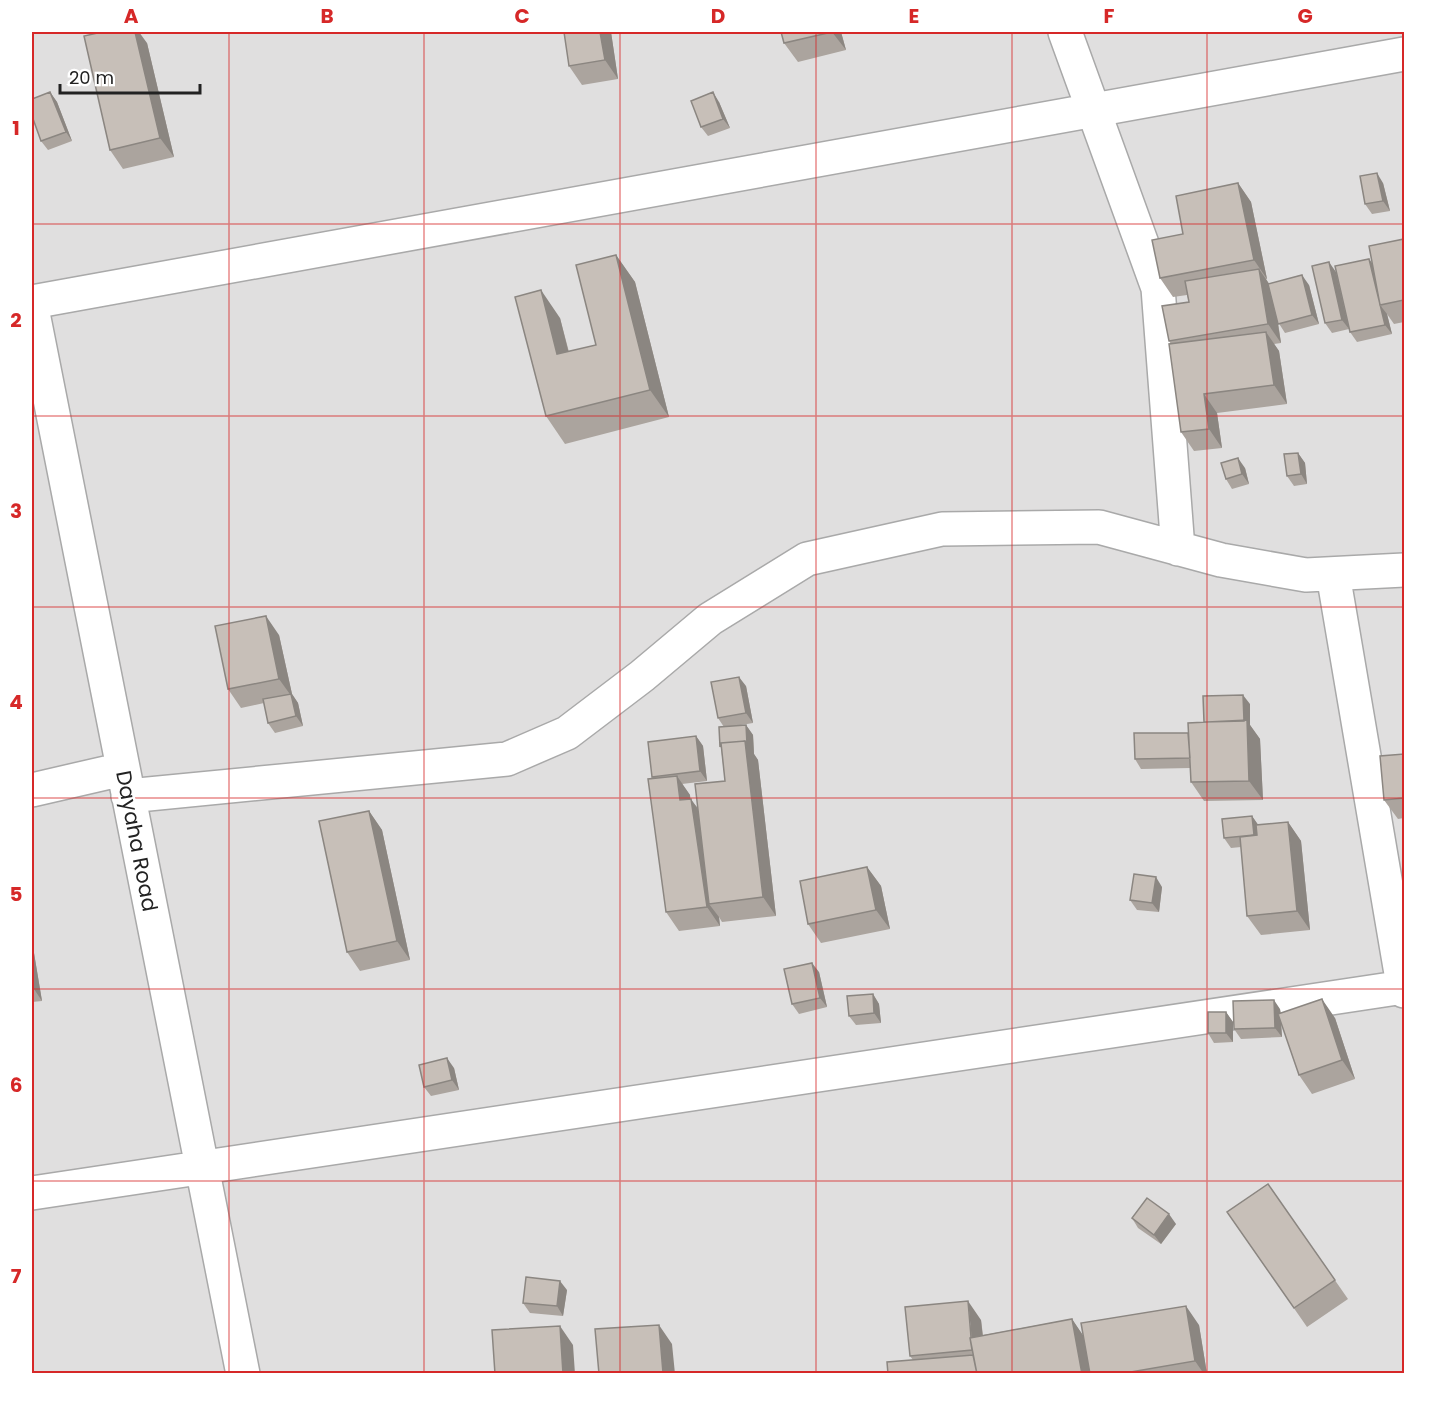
<svg xmlns="http://www.w3.org/2000/svg" width="1436" height="1405" font-family="Poppins,sans-serif">
<style>
.residential{fill:#e0dfdf}
.lines{fill:none;stroke-linecap:round;stroke-linejoin:round}
.minor-casing{stroke:#a9a9a9;stroke-width:36}
.minor{stroke:#fff;stroke-width:33}
.wall{fill:#aba49e}
.shaded-wall{fill:#8b8681}
.building{fill:#c7bfb8;stroke:#8b8681;stroke-width:1.5}
.grid{fill:none;stroke:#d62828;stroke-width:1.5;stroke-opacity:0.55}
.labels{text-anchor:middle;dominant-baseline:central;stroke-width:5;stroke-linejoin:round;paint-order:stroke}
.street-label{font-size:21px;fill:#222;stroke:#fff}
.neatline{fill:none;stroke:#d62828;stroke-width:2}
.grid-label{font-size:20px;text-anchor:middle;font-weight:bold;fill:#d62828}
</style>
<rect width="100%" height="100%" fill="#f2efe9"/>
<path class="residential" d="M32 32H1404V1373H32Z"/>
<g class="lines">
<defs>
<path id="minor" d="M1065 32 1158 288 1178 549
M32 302 1404 54
M32 308 243 1374
M1333 574 1404 991
M32 790 123 769
M128 796 507 759 567 733 642 676 710 619 807 559 942 529 1099 527 1221 560 1306 575 1404 570
M32 1193 1404 987"/>
</defs>
<use href="#minor" class="minor-casing"/>
<use href="#minor" class="minor"/>
</g>
<path class="wall" d="M564 32H611L618 79 582 85 569 66Z
M781 32H841L846 50 798 62 784 43Z
M147 43 174 157 123 169 110 150Z
M50 92 57 102 72 141 48 150 41 141Z
M719 102 730 128 708 136 701 127Z
M1238 183 1251 202 1267 279H1266L1269 284 1309 285 1319 324 1285 333 1278 322 1281 343 1274 344 1279 351 1287 404 1217 413 1222 448 1194 451 1181 432 1171 344 1169 341 1189 302 1187 295 1173 297 1160 278 1183 234Z
M1383 183 1390 211 1372 214 1365 204Z
M1404 239V322L1394 324 1387 314 1392 334 1357 342 1350 332 1372 263Z
M616 255 635 282 669 417 565 444 546 416 560 318 569 352 596 345Z
M1336 272 1349 329 1332 333 1325 323Z
M1298 453 1305 463 1307 484 1294 486 1287 476Z
M1245 468 1249 484 1232 489 1226 479Z
M279 635 292 694 298 703 303 726 275 733 268 723 264 703 241 708 228 689Z
M746 686 753 723 735 726 746 725 753 735 754 754 758 760 776 916 722 922 719 917 720 926 679 931 666 912 653 778 652 777 696 736 703 746 707 781 682 784 690 795V799L698 808 725 781 721 748 724 727 718 718Z
M1250 704V725L1260 739 1263 800 1204 801 1191 782 1190 768 1141 769 1135 759 1188 733 1204 722Z
M1404 754V818L1398 819 1384 800Z
M369 811 382 830 410 960 360 971 347 952Z
M1252 816 1258 825 1288 822 1301 841 1310 930 1261 935 1247 916 1241 847 1231 848 1224 838Z
M867 867 881 886 890 929 821 943 808 924Z
M1162 887 1159 912 1137 910 1130 900Z
M32 941 42 1001 32 1002Z
M819 972 827 1007 799 1014 792 1004Z
M873 994 879 1004 881 1023 856 1025 849 1016Z
M1280 1009 1281 1013 1335 1018 1355 1079 1312 1094 1299 1075 1281 1022 1282 1037 1241 1039 1234 1029Z
M1226 1012 1233 1022V1042L1214 1043 1208 1033Z
M454 1068 459 1090 431 1096 424 1087Z
M1268 1184 1348 1299 1307 1327 1227 1212Z
M1132 1218 1176 1224 1161 1244 1138 1228Z
M567 1290 563 1316 530 1313 523 1303Z
M1072 1319 1083 1336 1199 1325 1207 1374H888L913 1360 910 1356 981 1320 983 1335Z"/>
<path class="shaded-wall" d="M135 32H139L147 43 174 157 160 138Z
M600 32H611L618 79 605 60Z
M832 32H841L846 50Z
M50 92 57 102 72 141 66 132Z
M713 92 719 102 730 128 723 119Z
M1377 173 1383 183 1390 211 1383 201Z
M1238 183 1251 202 1267 279 1254 260Z
M616 255 635 282 669 417 650 390Z
M1369 259 1376 268 1380 305 1387 314 1392 334 1385 325Z
M1329 262 1336 272 1349 329 1342 320Z
M1259 269 1272 288 1281 343 1268 324Z
M1302 275 1309 285 1319 324 1312 315Z
M541 290 560 318 576 382 557 354Z
M1266 332 1279 351 1287 404 1274 385Z
M1204 394 1217 413 1222 448 1209 429Z
M1298 453 1305 463 1307 484 1301 474Z
M1238 458 1245 468 1249 484 1242 474Z
M266 616 279 635 292 694 298 703 303 726 296 716 292 697 279 679Z
M739 677 746 686 753 723 746 713Z
M1243 695 1250 704V725L1260 739 1263 800 1249 781 1244 724Z
M746 725 753 735 754 754 758 760 776 916 763 897 745 741Z
M696 736 703 746 707 781 700 771Z
M677 776 690 795 693 819 680 800Z
M691 799 704 818 709 904 719 917 720 926 707 907Z
M369 811 382 830 410 960 397 941Z
M1252 816 1259 826 1261 845 1254 835Z
M1288 822 1301 841 1310 930 1297 911Z
M867 867 881 886 890 929 876 910Z
M1156 877 1162 887 1159 912 1152 903Z
M32 941 42 1001 32 986Z
M812 963 819 972 827 1007 820 998Z
M873 994 879 1004 881 1023 874 1013Z
M1322 999 1335 1018 1355 1079 1342 1060Z
M1274 1000 1280 1009 1282 1037 1275 1028Z
M1226 1012 1233 1022V1042L1226 1033Z
M447 1058 454 1068 459 1090 452 1080Z
M1169 1214 1176 1224 1161 1244 1154 1235Z
M560 1281 567 1290 563 1316 557 1306Z
M968 1301 981 1320 986 1369 973 1350Z
M1186 1306 1199 1325 1207 1374H1204L1195 1361Z
M1072 1319 1091 1347 1096 1374H1082Z
M659 1325 672 1344 675 1374 663 1373Z
M560 1326 573 1345 575 1374H563Z"/>
<path class="building" d="M102 32H135L160 138 110 150 84 36Z
M564 32H600L605 60 569 66Z
M781 32H832L784 43Z
M50 92 66 132 41 141 32 116V99Z
M713 92 723 119 701 127 691 101Z
M1377 173 1383 201 1365 204 1360 176Z
M1238 183 1254 260 1160 278 1152 240 1183 234 1176 196Z
M1404 239V300L1380 305 1369 246Z
M616 255 650 390 546 416 515 297 541 290 557 354 596 345 576 265Z
M1369 259 1385 325 1350 332 1335 266Z
M1329 262 1342 320 1325 323 1312 266Z
M1259 269 1268 324 1169 341 1162 306 1189 302 1185 281Z
M1302 275 1312 315 1278 324 1268 284Z
M1266 332 1274 385 1204 394 1209 429 1181 432 1169 344Z
M1298 453 1301 474 1287 476 1284 454Z
M1238 458 1242 474 1226 479 1221 463Z
M266 616 279 679 228 689 215 626Z
M739 677 746 713 718 718 711 682Z
M291 694 296 716 268 723 263 699Z
M1243 695 1244 721 1204 722 1203 696Z
M1247 720 1249 781 1191 782 1188 723Z
M746 725 747 744 745 741 721 743 720 747 719 727Z
M1134 733H1188L1190 758 1135 759Z
M696 736 700 771 652 777 648 742Z
M745 741 763 897 709 904 695 784 725 781 721 743Z
M1404 754V798L1384 800 1380 756Z
M677 776 680 800 691 799 707 907 666 912 648 779Z
M369 811 397 941 347 952 319 821Z
M1252 816 1254 835 1224 838 1222 819Z
M1288 822 1297 911 1247 916 1240 837 1257 835 1256 825Z
M867 867 876 910 808 924 800 881Z
M1134 874 1156 877 1152 903 1130 900Z
M812 963 820 998 792 1004 784 969Z
M873 994 874 1013 849 1016 847 996Z
M1322 999 1342 1060 1299 1075 1278 1014Z
M1274 1000 1275 1028 1234 1029 1233 1001Z
M1208 1012H1226V1033H1208Z
M447 1058 452 1080 424 1087 419 1065Z
M1268 1184 1335 1280 1294 1308 1227 1212Z
M1147 1198 1169 1214 1154 1235 1132 1218Z
M526 1277 560 1281 557 1306 523 1303Z
M968 1301 971 1337 970 1338 972 1350 910 1356 905 1307Z
M1186 1306 1195 1361 1119 1374H1090L1081 1323Z
M1072 1319 1082 1374H977L970 1338Z
M659 1325 663 1373 599 1374 595 1329Z
M560 1326 563 1374H495L492 1330Z
M973 1355 977 1374H888L887 1362Z"/>
<path class="grid" d="M229 32V1374M424 32V1374M620 32V1374M816 32V1374M1012 32V1374M1207 32V1374M32 224H1404M32 416H1404M32 607H1404M32 798H1404M32 989H1404M32 1181H1404"/>
<g class="labels">
<g class="street-label">
<text transform="translate(137 841) rotate(79)">Dayaha Road</text>
</g>
</g>
<rect width="1436" height="1405" fill="none" stroke="#ffffff" stroke-width="66"/>
<path d="M60 84v9h140v-9" fill="none" stroke="#222222" stroke-width="3"/>
<text x="69" y="84" font-size="18" fill="#222222" stroke="#ffffff" stroke-width="4.5" paint-order="stroke">20 m</text>
<rect x="33" y="33" width="1370" height="1339" class="neatline"/>
<g class="grid-label">
<text x="131" y="23">A</text>
<text x="327" y="23">B</text>
<text x="522" y="23">C</text>
<text x="718" y="23">D</text>
<text x="914" y="23">E</text>
<text x="1109" y="23">F</text>
<text x="1305" y="23">G</text>
<text x="16" y="135">1</text>
<text x="16" y="327">2</text>
<text x="16" y="518">3</text>
<text x="16" y="709">4</text>
<text x="16" y="901">5</text>
<text x="16" y="1092">6</text>
<text x="16" y="1283">7</text>
</g>
</svg>
